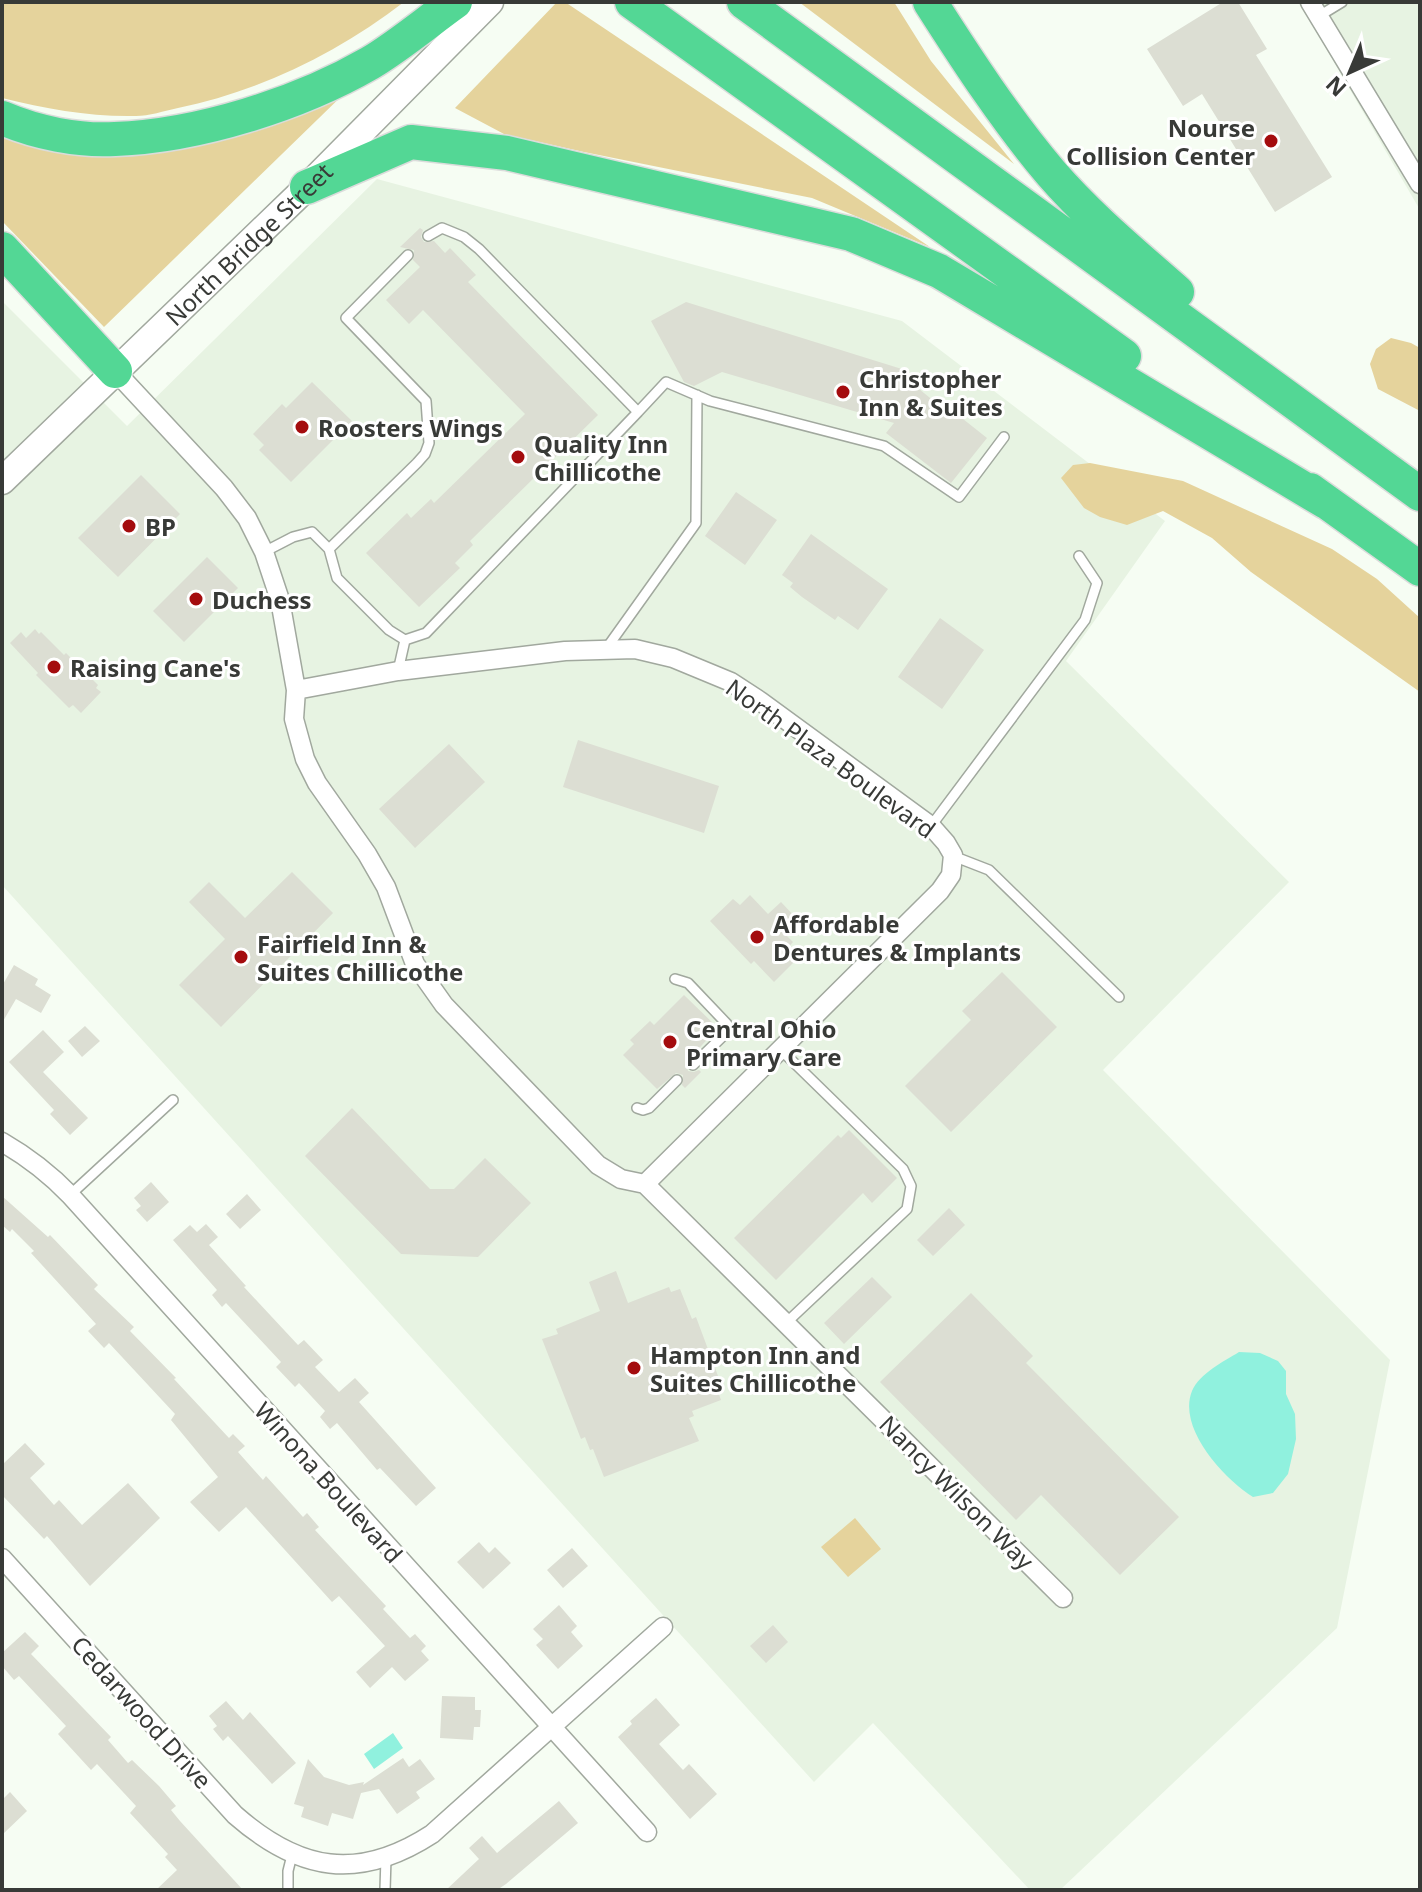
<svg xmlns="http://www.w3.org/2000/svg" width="1422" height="1892" font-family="'Noto Sans',sans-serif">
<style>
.built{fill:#e7f3e2}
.green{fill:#e5d39c}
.water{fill:#90f1de}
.building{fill:#dcded3}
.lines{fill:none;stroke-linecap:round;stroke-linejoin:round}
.service-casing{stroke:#a1a89e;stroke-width:12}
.minor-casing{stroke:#a1a89e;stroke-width:21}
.secondary-casing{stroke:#a1a89e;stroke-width:29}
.motorway-casing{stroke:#dbdcdb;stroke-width:37}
.service{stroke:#fff;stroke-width:9}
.minor{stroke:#fff;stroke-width:18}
.secondary{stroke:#fff;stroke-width:26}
.motorway{stroke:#53d795;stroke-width:34}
.poi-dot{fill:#a40c0e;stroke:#fff;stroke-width:3}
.labels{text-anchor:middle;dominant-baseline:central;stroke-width:6;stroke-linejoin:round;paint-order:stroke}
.poi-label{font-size:24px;font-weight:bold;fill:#383a37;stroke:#fff;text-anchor:start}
.street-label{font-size:24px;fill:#383a37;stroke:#fff}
</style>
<rect width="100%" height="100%" fill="#f6fdf3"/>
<path class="built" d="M1299 2H1420V210Z
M377 179 902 321 1165 521 1066 661 1289 882 1103 1070 1390 1360 1337 1628 1060 1890H1030L873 1723 814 1782 2 885V301L127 426Z"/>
<path class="green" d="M2 2H404C338 53 260 91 178 108 164 111 149 116 136 116 90 117 47 109 2 98Z
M557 2H565L930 247 812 198 584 152 504 134 455 108Z
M799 2H894L931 61 1014 164Z
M354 84 104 327 2 221V130L43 144Z
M1391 338 1411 343 1420 348V411L1378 389 1370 364 1376 349Z
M1090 463 1183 481 1332 549 1377 579 1420 618V692L1251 572 1212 538 1163 511 1127 525 1100 517 1084 508 1061 478 1073 465Z
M855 1518 881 1549 848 1577 821 1547Z"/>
<path class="water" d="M1239 1352 1260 1353 1278 1361 1286 1371V1394L1295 1414 1296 1439 1288 1474 1273 1493 1253 1497C1224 1479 1177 1428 1192 1391 1200 1373 1223 1362 1239 1352Z
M393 1733 403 1748 374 1769 364 1754Z"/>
<path class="building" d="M1223 2H1238L1267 49 1256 55 1332 177 1275 212 1202 94 1183 106 1147 49Z
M420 228 423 230 421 237 424 242 434 241 445 253 450 248 476 275 468 282 598 415 470 541 473 545 455 563 460 568 419 607 366 553 407 513 411 518 431 499 434 503 525 414 423 310 409 324 386 300 420 267 413 260 414 250 400 247Z
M686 302 905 370 903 376 956 419 958 415 987 438 951 483 886 433 894 423 722 372 694 386 684 382 651 321Z
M312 382 352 421 291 482 259 450 264 445 253 434 282 404 286 408Z
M141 475 180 514 118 577 78 538Z
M736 492 777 520 745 565 705 536Z
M811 534 888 589 858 630 838 616 835 620 802 597 790 587 793 583 782 575Z
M207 557 238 588 184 642 153 611Z
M940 618 984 650 942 709 898 677Z
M35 629 39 634 41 632 64 655 66 653 98 685 96 688 101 692 81 713 73 705 69 708 36 675 38 673 10 643 21 632 26 638Z
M578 740 719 786 704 833 563 787Z
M449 744 485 782 415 848 379 809Z
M292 872 333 913 221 1027 179 985 225 939 189 902 209 882 245 918Z
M750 895 768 914 781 902 797 919 783 932 793 942 786 950 796 960 774 982 754 961 751 964 710 921 733 899 740 905Z
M14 965 38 979 35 985 51 995 41 1013 16 999 2 1023V986Z
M1002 972 1057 1027 951 1132 905 1086 971 1020 962 1011Z
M684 995 718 1028 686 1062 688 1071 694 1072 699 1070 701 1072 685 1088 682 1085 683 1075 676 1073 657 1089 623 1055 634 1044 630 1040 650 1021 654 1025Z
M85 1026 100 1041 82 1057 68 1041Z
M43 1030 64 1052 43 1072 88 1118 70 1135 50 1114 54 1110 9 1062Z
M352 1108 430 1189H454L485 1158 531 1203 478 1257 401 1254 305 1156Z
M849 1130 897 1178 872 1203 863 1193 776 1280 734 1238 838 1135 841 1138Z
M151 1182 169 1202 147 1222 136 1210 141 1206 134 1198Z
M247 1194 261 1210 240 1229 226 1214Z
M2 1196 48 1237 50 1235 98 1285 94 1289 134 1327 130 1331 176 1378 174 1379 229 1438 233 1434 245 1446 238 1452 263 1480 266 1476 303 1517 307 1513 319 1527 315 1530 386 1606 383 1609 410 1638 415 1634 426 1646 421 1651 429 1660 405 1681 392 1667 370 1688 356 1672 385 1646 339 1596 332 1602 246 1507 219 1532 190 1502 218 1477 171 1420 175 1414 109 1343 104 1348 88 1331 96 1324 31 1253 34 1251 12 1229 10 1232 2 1225Z
M949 1208 965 1225 933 1256 917 1240Z
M206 1224 218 1237 209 1245 246 1286 244 1287 298 1345 304 1340 323 1360 315 1367 339 1392 355 1378 369 1393 359 1402 436 1488 416 1506 380 1468 377 1470 337 1423 330 1429 320 1417 325 1411 299 1383 295 1387 276 1367 281 1362 226 1303 222 1307 212 1295 217 1290 173 1240 190 1225 197 1232Z
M616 1271 628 1303 669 1287 671 1292 680 1289 692 1319 696 1317 721 1384 716 1386 721 1400 692 1411 694 1416 689 1418 699 1441 604 1477 593 1449 590 1450 585 1437 581 1439 542 1339 558 1334 556 1329 600 1311 589 1282Z
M872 1277 892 1297 844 1344 824 1323Z
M971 1293 1033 1356 1026 1363 1179 1517 1120 1575 1041 1495 1016 1520 880 1382Z
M25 1443 45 1464 30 1478 54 1505 59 1500 82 1525 128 1483 160 1518 90 1586 47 1536 44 1539 2 1495V1465Z
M479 1542 489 1553 495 1547 511 1563 483 1589 457 1562Z
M572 1548 588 1566 563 1588 547 1570Z
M559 1605 577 1626 571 1632 583 1646 558 1669 536 1645 543 1639 533 1629Z
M773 1625 788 1642 766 1663 750 1646Z
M25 1632 39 1646 31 1654 111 1737 108 1740 128 1763 132 1760 159 1786 176 1806 171 1810 180 1821 243 1890H156L177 1870 165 1857 168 1854 130 1813 136 1806 97 1764 91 1770 58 1734 66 1726 19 1676 14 1680 2 1666V1653Z
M442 1696 475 1697V1710H481L480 1727H474L473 1740 440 1738Z
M656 1698 680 1725 659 1744 683 1770 689 1764 717 1794 690 1819 618 1737 632 1724 630 1721Z
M226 1701 243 1720 250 1712 296 1763 272 1784 228 1736 223 1741 213 1729 217 1726 209 1716Z
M403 1758 409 1767 420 1759 435 1779 416 1792 420 1798 397 1814 379 1789 361 1793 353 1819 332 1813 328 1826 301 1817 304 1807 294 1804 308 1759 324 1777 349 1785 364 1782 363 1785Z
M10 1792 27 1811 2 1835V1800Z
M559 1801 578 1823 506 1884 497 1890H446L479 1859 469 1848 482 1836 497 1853Z"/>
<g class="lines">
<defs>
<path id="service" d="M1319 16 1342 2
M408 255 346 318 426 401 429 443 425 454 417 463 329 549 337 578 389 630 405 640 426 633 638 412 479 249 464 237 442 228 428 236
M638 412 666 382 710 401 884 446 959 497 1004 437
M264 552 293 537 312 532 329 549
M606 649 696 523 697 395
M398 671 405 640
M931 826 1085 620 1097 583 1079 556
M953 856 989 870 1119 997
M675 979 688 983 727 1024 723 1036 693 1065
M781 1050 903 1169 911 1186 907 1209 786 1323
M637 1108 643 1110 649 1108 677 1080
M70 1195 173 1100
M288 1890V1871L292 1855
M385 1890 386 1858"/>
<path id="minor" d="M1310 2 1420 184
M115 371 224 488 247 518 264 552 280 600 296 690 294 719 305 759 317 783 367 854 386 887 415 964 444 1005 598 1165 621 1179 645 1184 940 891 951 875 953 855 946 843 931 826 760 701 731 682 673 658 635 649 565 651 398 671 296 690
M2 1142C28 1157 49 1173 70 1195L647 1832
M645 1184 1063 1598
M2 1558 235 1815C299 1871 358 1882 432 1834L663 1627"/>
<g id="secondary">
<path id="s1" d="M2 481 307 187 490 2"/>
</g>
<path id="motorway" d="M632 2 1124 356
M744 2 1420 494
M930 2C967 60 1006 120 1051 173 1089 217 1134 254 1177 292
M2 118C37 133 78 141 115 139 198 136 299 104 370 63 400 45 427 22 455 2
M307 187 411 142 507 153 851 234 939 271 1326 502
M2 249 115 371
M1310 490 1420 569"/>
</defs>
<use href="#service" class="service-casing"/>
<use href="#minor" class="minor-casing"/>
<use href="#secondary" class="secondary-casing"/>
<use href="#motorway" class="motorway-casing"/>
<use href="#service" class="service"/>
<use href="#minor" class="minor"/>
<use href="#secondary" class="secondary"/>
<use href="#motorway" class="motorway"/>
</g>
<g class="poi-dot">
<circle cx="1271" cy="141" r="8"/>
<circle cx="843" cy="392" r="8"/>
<circle cx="302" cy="427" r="8"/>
<circle cx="518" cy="457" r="8"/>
<circle cx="129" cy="526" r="8"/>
<circle cx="196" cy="599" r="8"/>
<circle cx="54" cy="667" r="8"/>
<circle cx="757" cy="937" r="8"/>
<circle cx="241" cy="957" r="8"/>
<circle cx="670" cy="1042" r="8"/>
<circle cx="634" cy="1368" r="8"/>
</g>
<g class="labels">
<g class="poi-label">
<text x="1255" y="127" text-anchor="end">Nourse<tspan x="1255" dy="28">Collision Center</tspan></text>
<text x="859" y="378">Christopher<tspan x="859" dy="28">Inn &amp; Suites</tspan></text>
<text x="318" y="427">Roosters Wings</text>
<text x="534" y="443">Quality Inn<tspan x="534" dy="28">Chillicothe</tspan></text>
<text x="145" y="526">BP</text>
<text x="212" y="599">Duchess</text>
<text x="70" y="667">Raising Cane's</text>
<text x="773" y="923">Affordable<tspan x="773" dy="28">Dentures &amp; Implants</tspan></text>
<text x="257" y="943">Fairfield Inn &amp;<tspan x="257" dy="28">Suites Chillicothe</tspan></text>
<text x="686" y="1028">Central Ohio<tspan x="686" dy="28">Primary Care</tspan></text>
<text x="650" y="1354">Hampton Inn and<tspan x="650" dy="28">Suites Chillicothe</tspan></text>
</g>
<g class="street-label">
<text stroke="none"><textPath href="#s1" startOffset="342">North Bridge Street</textPath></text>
<text transform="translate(831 758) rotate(36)">North Plaza Boulevard</text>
<text transform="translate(329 1482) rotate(48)">Winona Boulevard</text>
<text transform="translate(957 1492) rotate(45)">Nancy Wilson Way</text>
<text transform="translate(142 1712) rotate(48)">Cedarwood Drive</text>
</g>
</g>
<rect width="1422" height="1892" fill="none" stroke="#383a37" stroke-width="8"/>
<g transform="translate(1350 72) rotate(224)" stroke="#ffffff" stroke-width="6" paint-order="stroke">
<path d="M0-6L14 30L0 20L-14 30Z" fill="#383a37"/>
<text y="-12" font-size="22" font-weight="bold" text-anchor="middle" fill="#383a37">N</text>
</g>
</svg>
